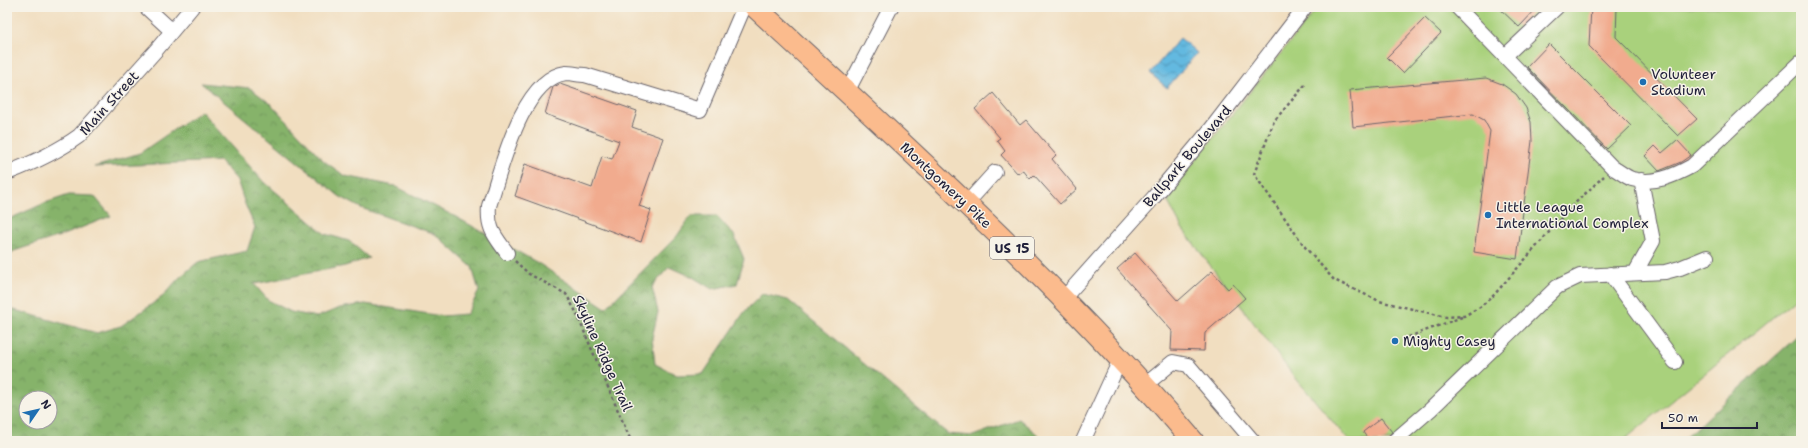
<svg xmlns="http://www.w3.org/2000/svg" width="1808" height="448" font-family="'Shantell Sans',sans-serif">
<style>
.forest{fill:url(#forest-crowns);stroke:#546a53;fill-rule:evenodd}
.green{fill:#a9d17b;stroke:#667a5b}
.water{fill:url(#water-waves);stroke:#436e8e}
.building{fill:#f1ab8e}
.lines{fill:none;stroke-linecap:round;stroke-linejoin:round}
.minor-casing{stroke:#6a646a;stroke-width:16}
.highway-casing{stroke:#6a646a;stroke-width:23}
.path{stroke:#6a646a;stroke-width:2.5;stroke-dasharray:3 3;stroke-linecap:butt}
.minor{stroke:#fff;stroke-width:14}
.highway{stroke:#fbbb8d;stroke-width:21}
.poi-dot{fill:#1f6fb2;stroke:#f7f3e8;stroke-width:1.5}
.labels{text-anchor:middle;dominant-baseline:central;stroke-width:3;stroke-linejoin:round;paint-order:stroke}
.shield{fill:#f7f3e8;stroke:#62616f;stroke-width:1}
.shield-label{font-size:13px;font-weight:bold;fill:#22223b}
.poi-label{font-size:14px;fill:#22223b;stroke:#f7f3e8;text-anchor:start}
.street-label{font-size:14px;fill:#22223b;stroke:#f7f3e8}
</style>
<defs>
<pattern id="forest-crowns" width="20" height="18" patternUnits="userSpaceOnUse"><rect width="20" height="18" fill="#86b36b"/><path d="M2 6a3 3 0 1 1 6 0M12 15a3 3 0 1 1 6 0" fill="none" stroke="#6d9159"/></pattern>
<pattern id="water-waves" width="16" height="10" patternUnits="userSpaceOnUse"><rect width="16" height="10" fill="#64b9e0"/><path d="M0 5q4-4 8 0t8 0" fill="none" stroke="#5296b7"/></pattern>
</defs>
<rect width="100%" height="100%" fill="#f7f3e8"/>
<filter id="ink" filterUnits="userSpaceOnUse"><feTurbulence type="fractalNoise" baseFrequency=".025" numOctaves="2"/><feDisplacementMap in="SourceGraphic" scale="8" xChannelSelector="R" yChannelSelector="G"/><feConvolveMatrix kernelMatrix="1 2 1 2 8 2 1 2 1" color-interpolation-filters="sRGB"/></filter>
<filter id="wash" filterUnits="userSpaceOnUse"><feTurbulence type="fractalNoise" baseFrequency=".012" numOctaves="4" result="noise"/><feDisplacementMap in="SourceGraphic" scale="16" xChannelSelector="R" yChannelSelector="G"/><feGaussianBlur stdDeviation="0.9" result="paint"/><feColorMatrix in="noise" values="0 0 0 0 0 0 0 0 0 0 0 0 0 0 0 0 0 1.4 0 .05"/><feComposite in="paint" operator="in"/></filter>
<g filter="url(#wash)">
<rect width="100%" height="100%" fill="#f1dec0"/>
<path class="forest" d="M201 83 250 88 271 104 324 161 345 176 395 186 456 217 538 263 606 308 677 236 691 216H717L734 235 744 259 737 284 712 289 691 276 669 267 652 287 658 312 652 338 655 364 677 375 703 374 745 311 762 294 788 300 948 434 973 436 1019 419 1038 435 1034 441H7V308L97 333 121 326 162 297 179 278 198 262 247 251 255 227 245 204 237 180 220 161 94 167 140 153 201 111 261 179 325 234 349 241 369 258 345 266 254 284 268 300 291 312 317 317 340 308 365 304 442 316 467 314 479 291 472 267 435 234 361 208 339 196ZM26 398H50V422H26Z
M69 195 94 196 111 216 63 235 14 251 7 256V220L45 203Z
M1801 333V441H1682Z"/>
<path class="green" d="M1318 7H1801V294L1623 441H1349L1293 375 1182 228 1168 202 1179 181Z"/>
<path class="water" d="M1180 38 1197 53 1167 88 1150 73Z"/>
<g id="blocks">
<path class="building" d="M1498 7H1538L1519 27Z
M1591 7H1617L1616 37 1697 119 1678 136 1589 46Z
M1425 18 1441 33 1403 73 1387 57Z
M1549 44 1631 126 1607 149 1527 67Z
M1486 78 1502 84 1516 94 1526 108 1531 122 1532 141 1517 259 1474 252 1490 131 1484 120 1473 114 1353 127 1350 90Z
M560 84 637 111 632 127 663 138 639 206 651 210 641 242 515 196 525 164 592 188 602 156 612 159 619 141 545 114 553 87Z
M993 93 1020 125 1026 120 1056 155 1052 159 1077 189 1060 204 1034 175 1030 179 1023 170 1018 174 1001 155 1005 151 997 140 1000 138 975 109Z
M1677 140 1691 155 1681 162 1659 171 1645 156 1655 146 1662 153Z
M1135 253 1178 301 1212 271 1228 289 1233 284 1245 298 1205 333 1204 351 1171 350 1172 331 1117 269Z
M1381 418 1392 432 1384 441H1369L1363 432Z"/>
</g>
</g>
<g filter="url(#ink)">
<use href="#blocks" fill-opacity="0" stroke="#6a646a" stroke-width="1"/>
<g class="lines">
<defs>
<path id="minor" d="M146 7 172 31
M1457 7 1613 168C1619 171 1626 177 1632 179 1653 185 1674 176 1692 166L1801 62
M1505 56 1557 7
M847 92 891 7
M7 173C33 163 57 152 79 136L158 48 192 7
M967 203 995 172
M507 253C495 236 487 229 489 206 501 170 522 78 566 73 572 73 579 75 585 75L700 110 744 7
M1635 273 1653 241 1641 180
M1610 274 1675 362
M1063 299 1154 197 1211 129 1305 7
M1144 386 1173 362 1188 365 1253 441
M1083 441 1120 360
M1394 441 1431 409 1557 287 1580 276 1665 272 1680 268 1707 257"/>
<path id="highway" d="M755 7C906 147 1060 284 1193 441"/>
</defs>
<use href="#minor" class="minor-casing"/>
<use href="#highway" class="highway-casing"/>
<path class="path" d="M1305 85 1274 121 1254 174 1305 247 1334 280 1379 301 1446 317 1464 316 1480 307 1493 296 1572 206 1604 176
M515 261 529 274 566 294 575 310 631 441
M1403 339 1462 317"/>
<use href="#minor" class="minor"/>
<use href="#highway" class="highway"/>
</g>
</g>
<g class="poi-dot">
<circle cx="1643" cy="82" r="4"/>
<circle cx="1488" cy="215" r="4"/>
<circle cx="1395" cy="341" r="4"/>
</g>
<g class="labels">
<rect class="shield" x="990" y="237" width="44" height="22" rx="3"/>
<g class="shield-label">
<text x="1012" y="248">US 15</text>
</g>
<g class="poi-label">
<text x="1651" y="74">Volunteer<tspan x="1651" dy="16">Stadium</tspan></text>
<text x="1496" y="207">Little League<tspan x="1496" dy="16">International Complex</tspan></text>
<text x="1403" y="341">Mighty Casey</text>
</g>
<g class="street-label">
<text transform="translate(109 103) rotate(-48)">Main Street</text>
<text transform="translate(1187 156) rotate(-50)">Ballpark Boulevard</text>
<text transform="translate(946 185) rotate(43)">Montgomery Pike</text>
<text transform="translate(603 353) rotate(66)">Skyline Ridge Trail</text>
</g>
</g>
<rect width="1808" height="448" fill="none" stroke="#f7f3e8" stroke-width="24"/>
<g transform="translate(38 410) rotate(56)"><circle r="19" fill="#f7f3e8" stroke="#a29fa3"/>
<path d="M0-3L7 15L0 10L-7 15Z" fill="#1f6fb2"/>
<text y="-6" font-size="11" font-weight="bold" text-anchor="middle" fill="#22223b">N</text>
</g>
<path d="M1662 422v6h95v-6" fill="none" stroke="#22223b" stroke-width="2"/>
<text x="1668" y="422" font-size="12" fill="#22223b" stroke="#f7f3e8" stroke-width="3" paint-order="stroke">50 m</text>
</svg>
